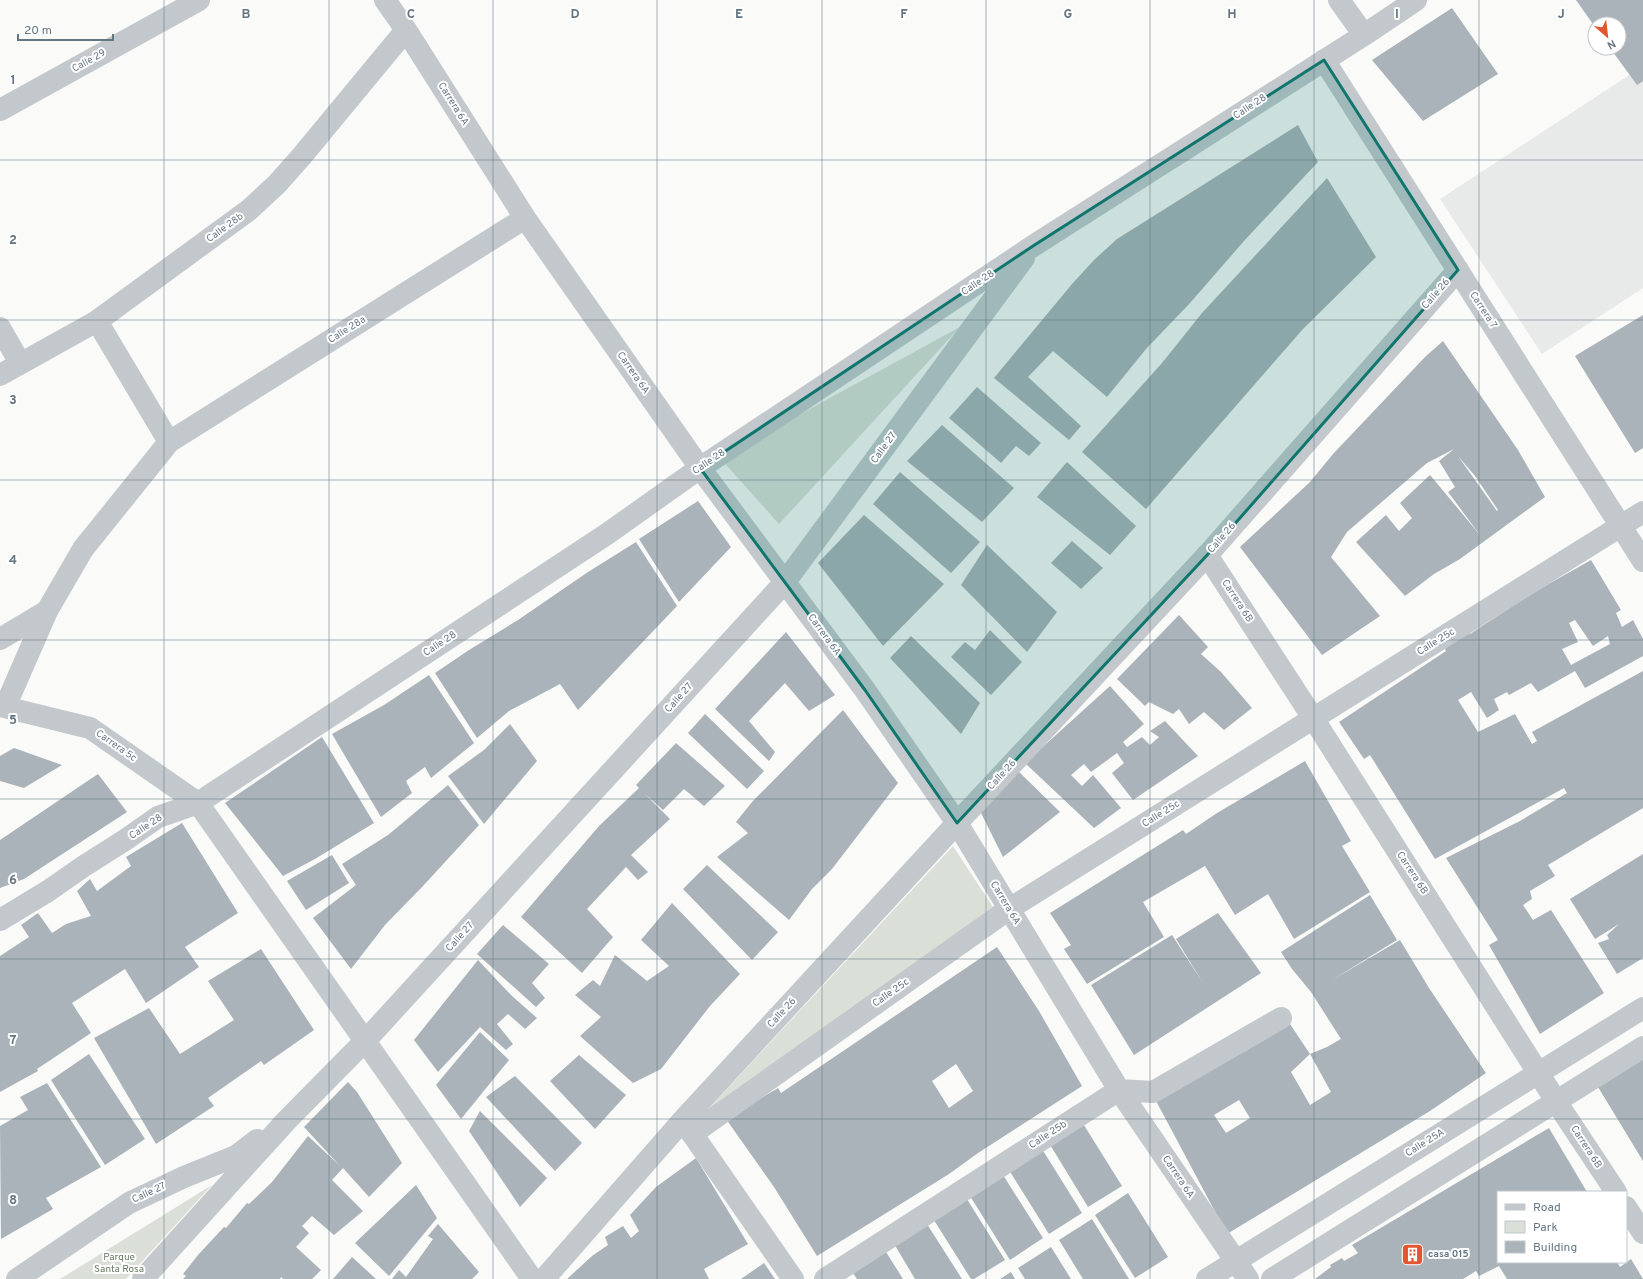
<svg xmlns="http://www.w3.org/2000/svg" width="1643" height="1279" font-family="Overpass,sans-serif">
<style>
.built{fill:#e8e9e9}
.green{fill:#dadfd7}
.building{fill:#aab3b9;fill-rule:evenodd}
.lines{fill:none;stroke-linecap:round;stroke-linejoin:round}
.minor{stroke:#c3c8cc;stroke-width:22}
.marked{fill:#0f766e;fill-opacity:0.2;stroke:#0f766e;stroke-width:3;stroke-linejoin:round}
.grid{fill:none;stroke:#657683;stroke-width:1;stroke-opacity:0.55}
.labels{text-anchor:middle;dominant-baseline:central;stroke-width:4;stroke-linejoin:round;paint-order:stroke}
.street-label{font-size:10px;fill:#657683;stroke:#fff}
.poi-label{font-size:10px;font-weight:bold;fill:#657683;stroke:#fff;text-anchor:start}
.park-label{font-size:10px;fill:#687a64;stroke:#fff}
.grid-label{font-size:13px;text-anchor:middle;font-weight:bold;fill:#657683;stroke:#fff;stroke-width:4;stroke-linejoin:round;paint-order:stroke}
</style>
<rect width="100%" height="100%" fill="#fafaf8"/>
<path class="built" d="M1643 66V288L1542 354 1440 199Z"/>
<path class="green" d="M960 327 779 524 720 458Z
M953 846 993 907 699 1119Z
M212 1185 126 1279H60Z"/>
<path class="building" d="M1576 0H1643V81L1637 85 1610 48H1619V24H1595V27Z
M1452 8 1498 74 1423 121 1372 60Z
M1298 125 1318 162 1244 241 1190 303 1146 349 1107 397 1053 351 1028 377 1081 426 1069 440 994 378 1072 284 1094 260 1117 239Z
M1327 178 1376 257 1303 329 1146 509 1082 452 1162 363 1202 313Z
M1643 315V448L1635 453 1575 356Z
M1443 341 1518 450 1545 497 1460 559 1434 574 1405 596 1356 542 1386 515 1399 531 1412 518 1400 503 1430 475 1480 535 1448 492 1455 487 1439 461 1454 449 1427 463 1347 532 1331 557 1380 616 1322 655 1240 547 1310 482 1333 454 1425 357ZM1458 456 1475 476 1498 510 1497 511Z
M977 387 1041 443 1029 456 1016 446 1001 463 949 418Z
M942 425 1014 488 982 522 907 461Z
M1067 462 1136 526 1110 555 1037 497Z
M900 472 980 542 951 573 873 504Z
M698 501 731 547 679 602 639 539Z
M864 515 944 584 883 646 818 563Z
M1072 541 1103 568 1081 589 1051 563Z
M636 542 677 606 578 710 560 684 509 711 477 738 435 673 469 650 518 620 588 572Z
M987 545 1057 612 1027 652 961 585Z
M1591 560 1621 610 1616 613 1622 627 1633 620 1643 639V656L1585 688 1575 671 1538 692 1531 683 1509 695 1507 692 1494 699 1499 710 1487 718 1471 692 1458 700 1478 732 1515 714 1532 744 1537 741 1532 732 1643 671V808L1548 865 1555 876 1530 891 1532 899 1523 905 1533 920 1551 910 1604 993 1540 1034 1489 945 1498 940 1446 858 1520 821 1567 793 1564 788 1435 859 1370 755 1364 759 1339 722 1446 651 1444 647 1468 631 1470 634 1531 594ZM1575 620 1593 646 1608 636 1610 644 1571 665 1562 649 1578 642 1569 623Z
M1179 615 1208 647 1201 654 1221 672 1252 708 1224 730 1204 712 1189 724 1179 709 1173 714 1149 702 1145 706 1117 679Z
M990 630 1022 662 991 695 951 657 965 642 975 650Z
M786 632 835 695 809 711 785 683 749 721 775 752 769 761 715 709Z
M911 636 980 703 961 734 890 658Z
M429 675 474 743 431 778 425 767 406 781 412 793 381 817 332 734 384 705Z
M1110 686 1144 724 1123 742 1127 747 1142 737 1150 745 1159 737 1150 731 1165 721 1198 756 1133 800 1112 773 1124 763 1117 753 1091 772 1084 764 1071 775 1082 786 1093 775 1121 808 1094 828 1025 763Z
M843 710 898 783 832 869 812 889 789 920 717 857 748 833 736 822 752 802Z
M705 714 764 771 747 789 688 733Z
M510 724 537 761 484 824 448 776 484 750Z
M322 737 374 823 315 859 283 876 225 803Z
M676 743 725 786 704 806 684 789 663 810 644 793 670 819 631 855 648 872 638 880 626 867 587 909 613 937 582 973 521 917 599 826 639 788 636 785Z
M14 748 62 765 24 788 0 781V756Z
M1305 761 1351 841 1342 846 1370 892 1294 939 1268 894 1235 915 1205 866 1143 902 1164 937 1087 984 1064 949 1071 945 1050 913 1183 830 1186 834 1217 813Z
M1017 770 1060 812 1003 857 977 805Z
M98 774 127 812 24 879 0 888V840Z
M448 785 479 825 423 886 385 925 351 969 313 918 356 885 342 864 388 835Z
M182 823 238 913 185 947 199 967 146 1003 125 969 72 1003 91 1033 37 1069 38 1071 0 1092V956L29 937 21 925 38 913 52 933 66 924 91 916 77 891 90 879 97 891 131 866 126 857Z
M1643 854V958L1617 974 1598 943 1609 939 1607 935 1619 924 1595 939 1570 899Z
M332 855 349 883 306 910 287 881Z
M707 865 778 932 752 960 683 889Z
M1370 895 1397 940 1332 980 1400 940 1429 988 1486 1073 1430 1111 1227 1234 1155 1099 1288 1021 1310 1054 1327 1047 1341 1039 1311 992 1292 969 1281 952ZM1310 1054 1331 1092 1310 1105 1291 1072ZM1239 1100 1250 1118 1226 1133 1214 1115Z
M672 903 740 974 710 1006 661 1069 633 1083 580 1036 601 1017 575 995 593 980 600 986 615 955 647 981 669 966 641 940Z
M1218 913 1261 973 1134 1055 1091 985 1172 935 1203 983 1176 939Z
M503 925 549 964 532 983 545 998 536 1007 477 954Z
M997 947 1039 1011 1082 1086 978 1153 949 1174 817 1256 774 1187 726 1119 778 1088 781 1093ZM956 1064 973 1091 949 1108 932 1081Z
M261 949 314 1030 264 1065 261 1061 208 1098 214 1106 156 1144 94 1038 149 1008 180 1054 234 1020 208 981Z
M478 960 512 996 537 1018 525 1029 508 1014 497 1024 513 1044 506 1050 480 1027 438 1072 414 1040Z
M480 1032 509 1060 461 1119 436 1085Z
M89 1054 145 1139 105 1165 51 1080Z
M579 1055 626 1095 595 1129 550 1081Z
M1643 1059V1161L1598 1087Z
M515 1076 582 1143 555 1171 486 1097Z
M348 1082 357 1092 402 1163 369 1197 343 1168 332 1180 363 1211 334 1235 312 1216 302 1226 309 1233 296 1247 321 1270 312 1279H283L281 1277 280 1279H183L186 1276 183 1274 198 1255 224 1227 226 1228 247 1203 249 1204 272 1182 308 1136 339 1165 304 1127Z
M47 1083 101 1167 46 1198 53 1209 1 1239 0 1126 28 1110 20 1097Z
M480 1111 547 1178 520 1207 469 1131Z
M1082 1122 1122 1186 1088 1207 1049 1143Z
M1549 1128 1587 1192H1498V1262H1617L1620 1267 1631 1259 1643 1279H1507L1499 1266 1479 1276 1476 1271 1463 1279H1315L1331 1267 1330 1265 1342 1258 1344 1261 1358 1253 1352 1245Z
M1042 1149 1082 1213 1049 1234 1009 1170Z
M696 1158 748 1244 704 1269 709 1279H567L592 1256 608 1245 605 1237 623 1226 631 1238 639 1231 630 1215 656 1187Z
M1003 1175 1043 1238 1010 1260 970 1196Z
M416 1185 437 1218 389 1276 355 1243Z
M1128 1193 1168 1257 1135 1278 1095 1215Z
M965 1196 1005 1260 974 1279H971L932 1217Z
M1092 1219 1129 1279H1083L1059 1240Z
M925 1221 962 1279H915L893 1242Z
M438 1224 479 1272 472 1279H392L399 1270 406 1277 433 1239 428 1236Z
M1051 1247 1071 1279H1025L1018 1268Z
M886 1252 903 1279H857L853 1273Z
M352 1257 376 1279H333Z
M764 1263 775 1279H741Z
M1011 1272 1015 1279H1000Z"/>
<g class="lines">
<path class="minor" d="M385 0 406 30 525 218 700 468 865 690 957 823 1119 1090 1248 1279
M1339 0 1364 35
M1324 60 1643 561
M0 110 199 0
M97 321 169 442
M0 328 20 363
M0 375 97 321 249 210 277 184 301 157 406 30
M1207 555 1313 718 1563 1112 1616 1192
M0 639 47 611
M0 706 90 728 198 803 532 1279
M5 707 47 611 83 549 169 442 525 218
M0 920 48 891 84 866 125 840 158 817 198 803 607 534 700 468 1033 246 1364 35 1416 0
M684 1122 793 1279
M692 1134 1009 909 1643 512
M1626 1207 1643 1233
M17 1279 129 1203 184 1177 236 1156 257 1140
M143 1279 287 1120 366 1040 785 582 1024 258
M544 1279 683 1120 957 823 1210 552 1458 270
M825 1279 1119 1090 1153 1092 1281 1018
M1207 1279 1643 1008
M1272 1279 1643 1047"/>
</g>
<path class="marked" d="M1324 60 1458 270 1210 552 957 823 865 690 700 468 1033 246Z"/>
<path class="grid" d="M164 0V1279M329 0V1279M493 0V1279M657 0V1279M822 0V1279M986 0V1279M1150 0V1279M1314 0V1279M1479 0V1279M0 160H1643M0 320H1643M0 480H1643M0 640H1643M0 799H1643M0 959H1643M0 1119H1643"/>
<defs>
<symbol id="building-square" viewBox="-11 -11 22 22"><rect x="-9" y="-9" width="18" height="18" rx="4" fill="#e4572e" stroke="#fff"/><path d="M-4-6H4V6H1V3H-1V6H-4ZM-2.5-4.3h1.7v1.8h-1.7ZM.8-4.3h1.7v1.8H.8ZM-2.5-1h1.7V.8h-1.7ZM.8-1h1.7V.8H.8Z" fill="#fff"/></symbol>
</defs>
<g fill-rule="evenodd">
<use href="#building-square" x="1400" y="1242" width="25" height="25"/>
</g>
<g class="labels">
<g class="street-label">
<text transform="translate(89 61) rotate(-29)">Calle 29</text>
<text transform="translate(453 104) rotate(58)">Carrera 6A</text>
<text transform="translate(1250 107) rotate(-33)">Calle 28</text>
<text transform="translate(225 228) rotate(-36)">Calle 28b</text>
<text transform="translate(978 283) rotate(-34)">Calle 28</text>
<text transform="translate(1436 294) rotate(-49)">Calle 26</text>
<text transform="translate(1483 310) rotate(57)">Carrera 7</text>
<text transform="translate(347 330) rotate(-32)">Calle 28a</text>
<text transform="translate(633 373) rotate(55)">Carrera 6A</text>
<text transform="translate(884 448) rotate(-54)">Calle 27</text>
<text transform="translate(709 462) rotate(-34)">Calle 28</text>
<text transform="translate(1222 538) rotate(-49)">Calle 26</text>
<text transform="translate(1237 601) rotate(57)">Carrera 6B</text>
<text transform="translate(824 635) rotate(54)">Carrera 6A</text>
<text transform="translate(1436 642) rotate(-32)">Calle 25c</text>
<text transform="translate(440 644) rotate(-33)">Calle 28</text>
<text transform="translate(679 698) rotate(-48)">Calle 27</text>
<text transform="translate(116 746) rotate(35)">Carrera 5c</text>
<text transform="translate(1002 775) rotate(-47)">Calle 26</text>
<text transform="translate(1161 814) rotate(-32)">Calle 25c</text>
<text transform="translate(146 827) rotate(-33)">Calle 28</text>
<text transform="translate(1412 873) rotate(57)">Carrera 6B</text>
<text transform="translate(1005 903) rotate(59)">Carrera 6A</text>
<text transform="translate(460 937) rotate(-48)">Calle 27</text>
<text transform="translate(891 993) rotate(-35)">Calle 25c</text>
<text transform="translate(782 1013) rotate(-47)">Calle 26</text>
<text transform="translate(1048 1135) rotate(-33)">Calle 25b</text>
<text transform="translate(1425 1143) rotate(-32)">Calle 25A</text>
<text transform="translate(1586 1147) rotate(57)">Carrera 6B</text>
<text transform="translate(1178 1177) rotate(56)">Carrera 6A</text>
<text transform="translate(149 1193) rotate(-25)">Calle 27</text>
</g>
<g class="poi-label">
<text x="1428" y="1254">casa 015</text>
</g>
<g class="park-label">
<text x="119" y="1257">Parque<tspan x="119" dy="12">Santa Rosa</tspan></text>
</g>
</g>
<g class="grid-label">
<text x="246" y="18">B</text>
<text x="411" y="18">C</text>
<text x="575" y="18">D</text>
<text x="739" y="18">E</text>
<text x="904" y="18">F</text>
<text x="1068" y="18">G</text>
<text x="1232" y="18">H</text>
<text x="1397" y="18">I</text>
<text x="1561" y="18">J</text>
<text x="13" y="84">1</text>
<text x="13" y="244">2</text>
<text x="13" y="404">3</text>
<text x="13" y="564">4</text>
<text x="13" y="724">5</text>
<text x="13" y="884">6</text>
<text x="13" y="1044">7</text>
<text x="13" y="1204">8</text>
</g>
<rect x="1497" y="1191" width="130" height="72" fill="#ffffff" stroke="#c1c8cd"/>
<rect x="1505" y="1204" width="20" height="6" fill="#c3c8cc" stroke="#c1c8cd"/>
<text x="1533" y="1211" font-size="12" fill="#657683">Road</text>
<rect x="1505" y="1221" width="20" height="12" fill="#dadfd7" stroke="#c1c8cd"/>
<text x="1533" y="1231" font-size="12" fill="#657683">Park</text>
<rect x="1505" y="1241" width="20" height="12" fill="#aab3b9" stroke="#c1c8cd"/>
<text x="1533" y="1251" font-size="12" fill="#657683">Building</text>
<g transform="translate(1607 36) rotate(152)"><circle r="19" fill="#ffffff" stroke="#c1c8cd"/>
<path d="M0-3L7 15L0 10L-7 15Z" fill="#e4572e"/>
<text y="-6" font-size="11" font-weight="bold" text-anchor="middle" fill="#657683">N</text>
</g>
<path d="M18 34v6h95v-6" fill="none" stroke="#657683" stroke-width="2"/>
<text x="24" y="34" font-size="12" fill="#657683" stroke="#ffffff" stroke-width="3" paint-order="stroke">20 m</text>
</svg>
